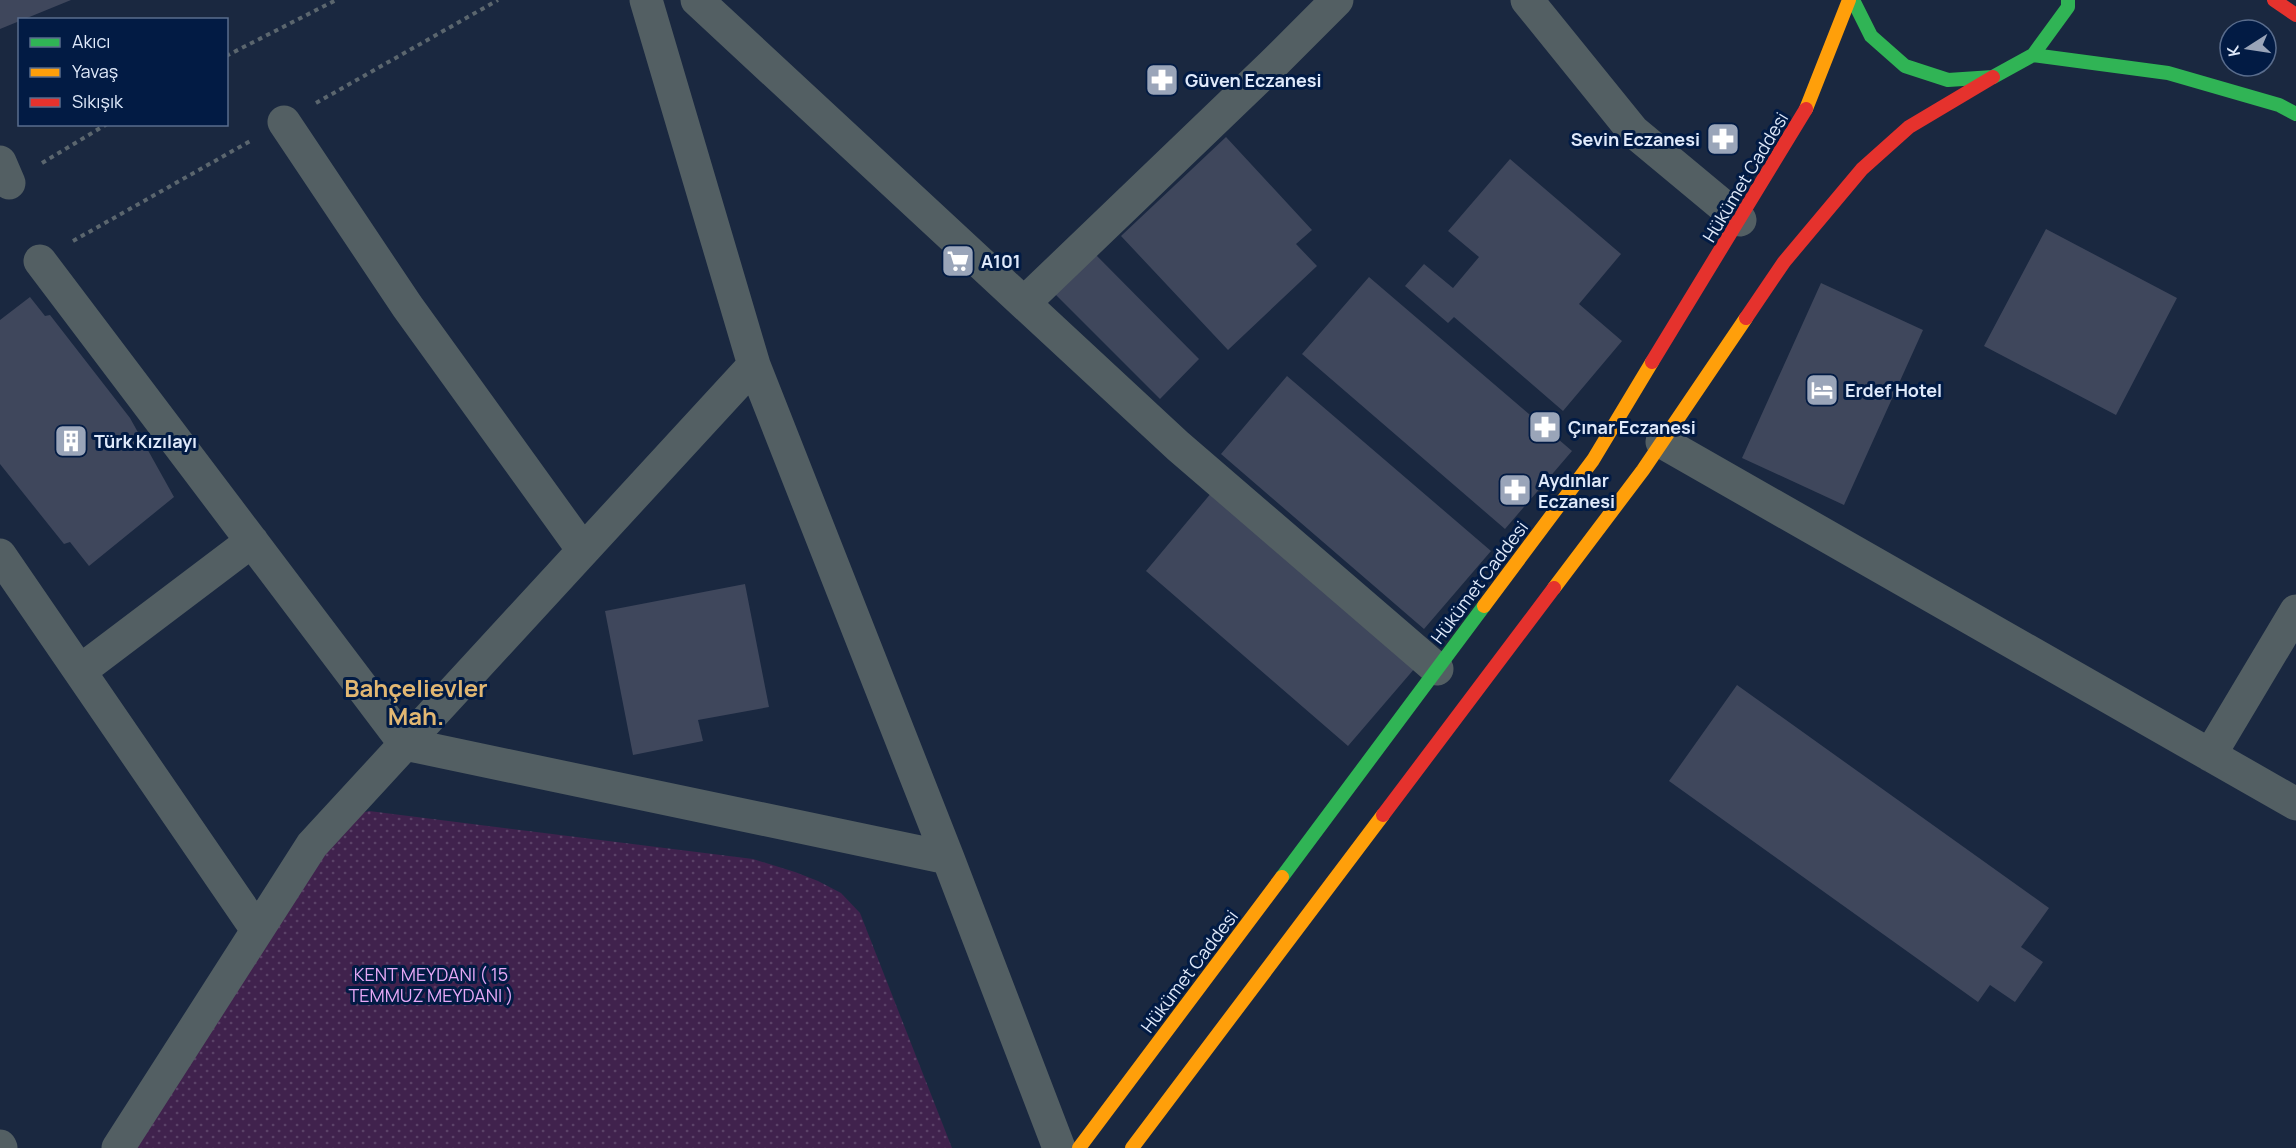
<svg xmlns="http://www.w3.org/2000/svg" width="2296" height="1148" font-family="Manrope,sans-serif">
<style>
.park{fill:url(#park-dots)}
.building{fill:#3f475c}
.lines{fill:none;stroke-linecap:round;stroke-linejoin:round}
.path{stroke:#5b666e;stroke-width:4;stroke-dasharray:4.5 4.5;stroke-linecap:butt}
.street{stroke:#535f63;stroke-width:33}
.fast{stroke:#30b455;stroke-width:14}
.slow{stroke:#ff9f0a;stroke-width:14}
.jam{stroke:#e5322d;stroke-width:14}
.labels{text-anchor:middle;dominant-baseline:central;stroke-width:6;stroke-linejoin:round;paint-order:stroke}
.poi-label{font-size:18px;font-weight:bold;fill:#dfe9fa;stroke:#021b44;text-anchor:start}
.street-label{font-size:18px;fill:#dfe9fa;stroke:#021b44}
.park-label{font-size:18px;fill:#e7a9f7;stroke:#021b44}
.district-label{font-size:24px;font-weight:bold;fill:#e1b772;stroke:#021b44}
</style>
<defs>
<pattern id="park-dots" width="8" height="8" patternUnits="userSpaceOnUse" patternTransform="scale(1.5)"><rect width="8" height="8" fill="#40224d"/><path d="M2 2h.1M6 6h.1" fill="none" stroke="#5b4268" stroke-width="1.8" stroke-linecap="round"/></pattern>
</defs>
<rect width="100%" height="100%" fill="#1a2840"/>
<path class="park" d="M369 811 753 859 795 872 818 881 841 893 860 913 952 1148H126L351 816Z"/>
<path class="building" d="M0 0H71L0 29Z
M1226 137 1312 230 1296 244 1317 266 1228 350 1121 236Z
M1510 159 1621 254 1579 304 1622 341 1563 411 1454 317 1448 323 1405 286 1424 264 1453 288 1479 257 1448 231Z
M2046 229 2177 298 2116 415 1984 346Z
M1095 254 1199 359 1160 399 1055 294Z
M1369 277 1572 451 1505 529 1302 354Z
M1821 283 1923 330 1844 505 1742 458Z
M30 297 45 316 50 315 130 418 174 497 89 566 70 542 64 544 0 464V320Z
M1287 376 1491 551 1424 629 1221 454Z
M1212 492 1415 668 1348 746 1146 571Z
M745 584 769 707 698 720 703 741 633 755 605 611Z
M1737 685 2049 908 2021 947 2043 962 2015 1002 1990 985 1978 1002 1669 781Z"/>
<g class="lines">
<path class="path" d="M226 56 336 0
M316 103 498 0
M42 163 107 124
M73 241 252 140"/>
<path class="street" d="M646 0 754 365 948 858 1059 1148
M697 0 1178 446 1437 669
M1527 0 1633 131 1740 220
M284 122 407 306 583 550
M0 162 9 183
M40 261 405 744 948 858
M1024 303 1272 65 1337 0
M1662 442 2296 804
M0 555 257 930
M80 671 252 541
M2210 755 2296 611
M0 1146 1 1148
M118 1148 312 845 754 365"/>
<path class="fast" d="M1853 0 1871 36 1905 66 1948 80 1993 77 2033 55 2068 7V0
M2033 55 2168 73 2279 105 2296 114
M1282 877 1484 606"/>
<path class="slow" d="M1806 109 1849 0
M1554 588 1643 470 1746 318
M1484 606 1593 460 1652 362
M1079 1148 1282 877
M1132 1148 1383 815"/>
<path class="jam" d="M2274 0 2296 15
M1746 318 1784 262 1862 169 1909 127 1993 77
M1652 362 1806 109
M1383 815 1554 588"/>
</g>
<defs>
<symbol id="pharmacy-square" viewBox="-11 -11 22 22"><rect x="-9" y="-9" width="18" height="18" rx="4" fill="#9aa5b9" stroke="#021b44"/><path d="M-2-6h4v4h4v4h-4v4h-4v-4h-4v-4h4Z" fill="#fff"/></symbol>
<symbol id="supermarket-square" viewBox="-11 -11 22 22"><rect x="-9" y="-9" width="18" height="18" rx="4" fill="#9aa5b9" stroke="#021b44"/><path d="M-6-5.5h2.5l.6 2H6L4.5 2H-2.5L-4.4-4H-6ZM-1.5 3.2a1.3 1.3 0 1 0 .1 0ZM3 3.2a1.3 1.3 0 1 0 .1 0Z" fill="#fff"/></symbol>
<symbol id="hotel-square" viewBox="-11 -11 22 22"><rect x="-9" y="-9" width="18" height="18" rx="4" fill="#9aa5b9" stroke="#021b44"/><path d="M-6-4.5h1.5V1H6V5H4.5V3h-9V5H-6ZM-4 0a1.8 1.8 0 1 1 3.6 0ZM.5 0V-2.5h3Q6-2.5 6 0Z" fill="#fff"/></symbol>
<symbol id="building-square" viewBox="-11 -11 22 22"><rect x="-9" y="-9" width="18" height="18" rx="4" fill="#9aa5b9" stroke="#021b44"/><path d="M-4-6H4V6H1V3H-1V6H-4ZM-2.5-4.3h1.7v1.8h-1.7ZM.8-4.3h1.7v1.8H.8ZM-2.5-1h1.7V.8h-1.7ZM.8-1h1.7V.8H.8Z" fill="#fff"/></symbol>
</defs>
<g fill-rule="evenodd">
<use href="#pharmacy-square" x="1143" y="61" width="38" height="38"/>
<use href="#pharmacy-square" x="1704" y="120" width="38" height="38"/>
<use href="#supermarket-square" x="939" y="242" width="38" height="38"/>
<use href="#hotel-square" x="1803" y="371" width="38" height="38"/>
<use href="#pharmacy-square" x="1526" y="408" width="38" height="38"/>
<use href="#building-square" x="52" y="422" width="38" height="38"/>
<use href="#pharmacy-square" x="1496" y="471" width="38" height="38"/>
</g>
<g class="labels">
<g class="poi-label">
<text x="1185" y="80">Güven Eczanesi</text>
<text x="1700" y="139" text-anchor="end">Sevin Eczanesi</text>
<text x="981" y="261">A101</text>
<text x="1845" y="390">Erdef Hotel</text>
<text x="1568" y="427">Çınar Eczanesi</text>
<text x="94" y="441">Türk Kızılayı</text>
<text x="1538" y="480">Aydınlar<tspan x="1538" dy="21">Eczanesi</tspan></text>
</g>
<g class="street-label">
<text transform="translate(1745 177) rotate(-59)">Hükümet Caddesi</text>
<text transform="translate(1479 582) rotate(-53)">Hükümet Caddesi</text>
<text transform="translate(1189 971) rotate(-53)">Hükümet Caddesi</text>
</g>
<g class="park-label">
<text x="431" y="974">KENT MEYDANI ( 15<tspan x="431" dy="21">TEMMUZ MEYDANI )</tspan></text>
</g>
<g class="district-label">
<text x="416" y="687">Bahçelievler<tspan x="416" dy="28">Mah.</tspan></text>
</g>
</g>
<rect x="18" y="18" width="210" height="108" fill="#021b44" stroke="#5a6d8d" stroke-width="1.5"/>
<rect x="30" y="38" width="30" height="9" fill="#30b455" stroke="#5a6d8d" stroke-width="1.5"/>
<text x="72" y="48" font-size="18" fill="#dfe9fa">Akıcı</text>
<rect x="30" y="68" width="30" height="9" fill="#ff9f0a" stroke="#5a6d8d" stroke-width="1.5"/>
<text x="72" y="78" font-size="18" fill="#dfe9fa">Yavaş</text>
<rect x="30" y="98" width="30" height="9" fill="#e5322d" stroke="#5a6d8d" stroke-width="1.5"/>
<text x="72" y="108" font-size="18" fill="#dfe9fa">Sıkışık</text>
<g transform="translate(2248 48) rotate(258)"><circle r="28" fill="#021b44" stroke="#5a6d8d" stroke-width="1.5"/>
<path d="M0-4.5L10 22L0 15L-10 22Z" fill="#9aa5b9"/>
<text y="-9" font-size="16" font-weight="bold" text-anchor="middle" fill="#dfe9fa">K</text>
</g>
</svg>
